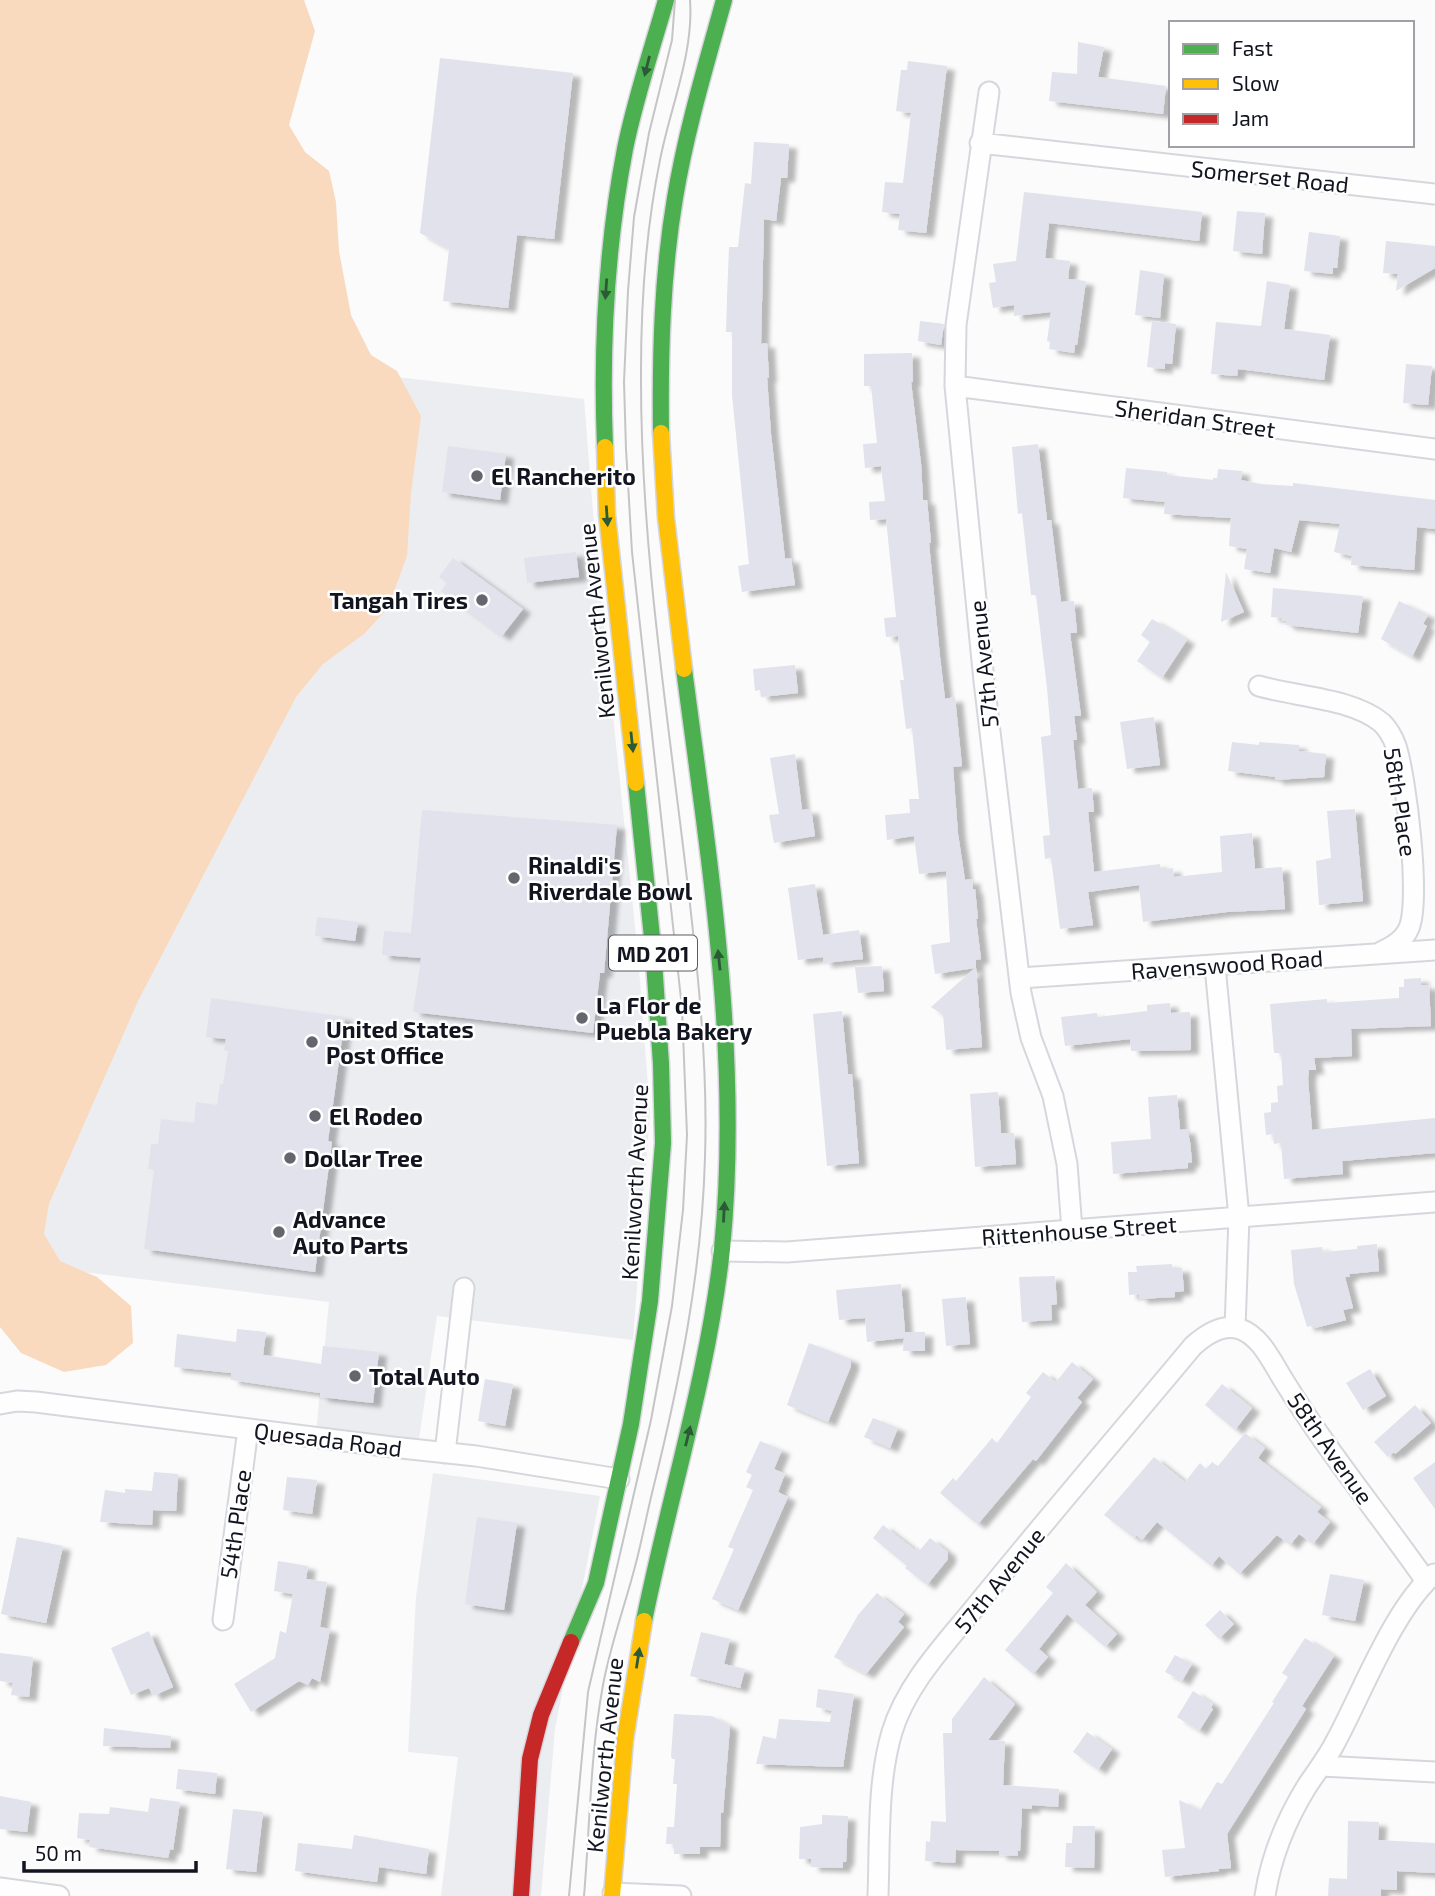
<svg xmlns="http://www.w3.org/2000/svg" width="1435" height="1896" font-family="'Exo 2',sans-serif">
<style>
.built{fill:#ecedf1}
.forest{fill:#f9dabe}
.building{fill:#e1e2ec;filter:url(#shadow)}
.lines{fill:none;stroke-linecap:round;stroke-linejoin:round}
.street-casing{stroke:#d6d7dd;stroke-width:23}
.fast-casing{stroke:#d6d7dd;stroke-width:19}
.slow-casing{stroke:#d6d7dd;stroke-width:19}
.jam-casing{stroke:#d6d7dd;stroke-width:19}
.street{stroke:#fefefe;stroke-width:19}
.fast{stroke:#4caf50;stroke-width:16}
.slow{stroke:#ffc107;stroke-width:16}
.jam{stroke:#c62828;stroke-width:16}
.tram{stroke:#c5c5c7;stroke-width:2}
.oneway{fill:#2c5a36}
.poi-dot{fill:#64656d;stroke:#fff;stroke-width:2.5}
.labels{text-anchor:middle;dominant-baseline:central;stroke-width:5;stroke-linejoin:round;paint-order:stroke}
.shield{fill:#fff;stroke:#595a63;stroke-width:2}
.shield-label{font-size:21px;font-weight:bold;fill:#121420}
.street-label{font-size:23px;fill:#121420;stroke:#fff}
.poi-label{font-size:23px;font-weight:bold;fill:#121420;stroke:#fff;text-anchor:start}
</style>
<defs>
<filter id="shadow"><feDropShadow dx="8" dy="4.5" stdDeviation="2" flood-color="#0004"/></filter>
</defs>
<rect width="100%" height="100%" fill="#fbfbfb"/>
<path class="built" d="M243 359 584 399 597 562 638 955 650 1112 633 1340 437 1316 418 1446 316 1432 329 1302 0 1262V1167Z
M433 1473 600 1496 555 1729 541 1896H441L458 1757 408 1752 416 1597Z"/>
<path class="forest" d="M0 0H304L315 31 289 125 305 152 329 171 336 202 339 251 351 315 371 355 397 371 421 416 411 493 407 556 388 608 364 634 323 664 296 697 138 1001 49 1204 44 1234 60 1261 97 1277 131 1306 133 1343 106 1365 64 1372 21 1353 0 1327Z"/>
<path class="building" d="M1078 42 1104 47 1098 77 1166 86 1163 114 1049 101 1052 72 1077 74Z
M440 58 573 73 554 239 517 235 508 308 443 301 449 249 420 233Z
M908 61 947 66 926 233 898 230 900 214 882 212 885 182 903 183 911 113 896 111 901 70H907Z
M754 142 789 144 787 178H781L776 221 764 219 761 344 767 343 769 378H767L771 434 785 559 791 558 795 585 742 592 738 566 749 564 732 395V332H726L727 298 729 247H738L745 183 751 184Z
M1024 192 1202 212 1199 241 1049 223 1045 258 1070 261 1068 279 1086 281 1077 345H1075L1074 353 1049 349 1050 342 1047 341 1051 312 1014 316V305L993 308 989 283 996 282 993 264 1016 261Z
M1237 211 1265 213 1262 254 1233 251Z
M1309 232 1340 236 1337 268H1333V274L1304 271Z
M1386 241 1435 246V268L1396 291 1398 274 1383 273Z
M1140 270 1164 274 1160 318 1135 315Z
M1267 281 1290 285 1284 329 1330 335 1324 380 1238 369 1237 376 1211 374 1216 322 1261 326Z
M920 321 944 324 941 345 918 341Z
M1152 321 1176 324 1172 364 1165 363V369L1147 367Z
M912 353 913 382H911L921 464 923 500H927L931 543H929L940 657 945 699 955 697 962 766 953 767 958 834 965 880 972 879 973 889H975L978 919H976L981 959 976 960V968L982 1047 946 1050 943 1015 931 1007 975 968 935 974 931 945 950 942 946 871 919 874 914 836 887 840 885 815 910 813 909 799H919L912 728 906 729 900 680H904L898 636 886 637 884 618 896 617 886 519 870 520 869 502 885 501 881 466 865 468 863 444 877 443 871 386H864V354Z
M1406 364 1432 366 1428 405 1403 403Z
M1038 444 1047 520H1051L1061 602 1074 601 1077 633H1070L1081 716H1074L1077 740H1073L1078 789 1092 788 1094 812H1088L1094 872 1160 864 1161 870 1173 868 1174 877 1222 872 1220 836 1252 833 1255 869 1282 867 1285 909 1227 912 1143 922 1139 885 1088 892 1093 925 1060 929 1051 858 1045 859 1043 836 1050 835 1041 737 1051 735 1047 688 1036 595H1031L1022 513 1018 514 1012 447Z
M448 446 506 454 500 500 442 492Z
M1126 468 1167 472V475L1213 480V478H1217L1218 469 1242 471 1241 480 1260 484 1293 486V483L1435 500V529L1417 527 1414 570 1351 565 1352 556 1334 552 1340 524 1299 520 1291 552 1274 548 1270 573 1244 569 1247 549 1229 546 1231 518 1164 514 1165 502 1123 498Z
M576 552 579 577 527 583 524 558Z
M453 558 523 609 502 636 441 591 447 583 439 577Z
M1226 572 1244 612 1221 622Z
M1273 588 1363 596 1358 633 1286 625V621H1281L1282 618 1271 617Z
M1399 601 1428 615 1423 624 1427 626 1412 657 1381 639Z
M1152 619 1187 640 1162 678 1137 661 1150 642 1141 635Z
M795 665 798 693 761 697 760 690 755 691 753 669Z
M1154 717 1160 765 1127 769 1120 722Z
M1232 742 1259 745V742L1299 745V751L1326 754 1324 777 1275 780V777L1228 771Z
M795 754 802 810 811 809 815 836 774 843 769 815 779 814 770 758Z
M1355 809 1363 901 1319 905 1316 861 1331 858 1327 811Z
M422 810 617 825 604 973H600L593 1033 413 1012 421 958 382 955 384 931 411 933Z
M815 884 823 935 859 930 863 959 824 963 823 957 798 960 788 888Z
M317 917 358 922 355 941 315 936Z
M882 966 884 991 858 993 855 967Z
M1421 978V985H1429L1431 1026 1351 1029 1352 1056 1314 1058 1316 1070H1309L1308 1079 1312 1130 1435 1118V1153L1342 1161 1343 1174 1284 1179 1281 1143 1274 1144 1273 1134 1266 1135 1264 1113 1271 1112V1103L1278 1102 1277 1086 1283 1085 1281 1053H1274L1270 1004 1327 999V1003L1399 998V987H1404V979Z
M211 998 345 1017 328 1141 332 1142 315 1272 144 1249 154 1170 148 1169 151 1144H158L161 1119 194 1123 196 1102 217 1105 220 1084H223L228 1051 224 1050 226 1039 206 1037Z
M1170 1003 1171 1013 1190 1012 1191 1050 1131 1051 1130 1039 1065 1046 1061 1017 1097 1013 1098 1017 1147 1011V1005Z
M842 1011 848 1074H852L859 1163 827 1166 813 1014Z
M998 1092 1001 1133H1014L1016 1164 975 1167 970 1094Z
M1177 1095 1180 1130 1187 1129 1190 1142 1192 1162 1188 1163V1168L1113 1174 1111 1142 1151 1139 1148 1097Z
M1377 1244 1379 1271 1349 1274 1350 1277H1345L1353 1308 1343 1310 1346 1320 1315 1328 1314 1325 1307 1327 1294 1284 1291 1250 1322 1247 1323 1252 1357 1249V1246Z
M1172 1264V1268H1182L1184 1291 1175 1292V1297L1139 1299V1294L1129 1295 1128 1272H1137L1136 1266Z
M1055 1276 1057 1304 1051 1305 1052 1320 1022 1322 1019 1277Z
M901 1284 905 1332H925V1351H903L904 1338 867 1342 865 1318 839 1320 836 1290Z
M966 1297 970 1344 946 1346 942 1299Z
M237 1329 266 1332 263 1355 321 1364 323 1346 379 1352 373 1403 320 1397V1393L231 1380V1373L174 1367 177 1334 236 1342Z
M809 1343 851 1359V1366L828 1422 787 1405Z
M1072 1362 1093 1379 1077 1398 1082 1402 1036 1461 1033 1459 978 1524 973 1521 940 1493 953 1478 956 1481 992 1438 997 1443 1031 1397 1026 1393 1043 1372 1056 1382Z
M1370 1369 1386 1396 1363 1410 1346 1383Z
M485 1379 513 1384 505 1426 478 1421Z
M1222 1384 1252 1408 1235 1430 1205 1405Z
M1415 1405 1431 1423 1395 1454 1394 1452 1388 1457 1374 1442Z
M873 1418 898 1428 890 1448 864 1437Z
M1245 1433 1265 1448 1258 1458 1321 1507 1317 1512 1330 1522 1313 1544 1299 1534 1290 1545 1277 1535 1239 1574 1219 1556 1211 1566 1157 1522 1142 1540 1136 1535 1134 1538 1104 1515 1154 1457 1185 1482 1200 1463 1206 1469 1212 1462 1218 1466Z
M760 1441 782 1450 774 1469 785 1474 778 1492 788 1497 738 1610 712 1599 734 1549 728 1547 753 1490 746 1487 752 1475 746 1472Z
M1435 1462V1509L1413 1478Z
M154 1472 178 1474 176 1511 153 1510 152 1525 100 1522 105 1490 125 1493V1489L152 1491Z
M287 1477 317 1480 312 1514 283 1510Z
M477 1517 517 1523 504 1610 465 1604Z
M883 1525 915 1550 917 1547 920 1550 930 1538 948 1552V1559L927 1585 905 1568 907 1566 873 1538Z
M17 1537 63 1546 46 1623 1 1614Z
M278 1561 308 1566 306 1579 327 1582 320 1627 330 1629 320 1682 312 1678 308 1685 299 1681 251 1712 234 1684 275 1658 280 1631 286 1633 293 1594 274 1591Z
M1066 1563 1097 1592 1085 1605 1117 1634 1105 1647 1067 1614 1039 1649 1048 1657 1033 1674 1005 1650 1053 1593 1046 1587Z
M1330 1574 1364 1580 1355 1621 1322 1615Z
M877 1593 904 1614 898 1622 904 1627 866 1674 834 1657 858 1615Z
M1220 1610 1234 1624 1219 1639 1205 1625Z
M149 1631 173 1687 153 1696 149 1688 131 1695 111 1648Z
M701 1632 730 1639 724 1664 745 1669 740 1688 690 1676Z
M1305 1638 1334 1656 1302 1706 1306 1709 1227 1834 1231 1868 1219 1869V1871L1165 1877 1162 1850 1185 1848 1179 1800 1200 1810 1217 1782 1222 1784 1274 1703 1272 1702 1288 1677 1282 1673Z
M0 1653 33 1657 29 1697 11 1695 13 1683 0 1681Z
M1175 1655 1192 1664 1182 1681 1165 1672Z
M984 1677 1015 1704 988 1740 1005 1741 1003 1785 1059 1789 1058 1807 1032 1805V1809L1022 1808 1020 1851H1018V1856L999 1855V1851L956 1850 955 1863 925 1861 926 1841 930 1842 931 1821 946 1822 943 1733H952V1719Z
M818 1689 854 1694 843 1767 756 1764 763 1736 776 1739 779 1719 830 1722 832 1711 816 1707Z
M1193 1691 1213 1704 1211 1708 1213 1709 1199 1731 1177 1717Z
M674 1714 712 1716 730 1726 723 1813H721L720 1847H700V1854H674V1844H666L667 1827H674L677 1784H673L675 1759H672L671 1756Z
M104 1728 171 1736 170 1748 103 1746Z
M1087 1732 1112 1749 1098 1770 1073 1752Z
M178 1769 217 1773 215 1794 176 1789Z
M0 1796 31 1802 27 1832 0 1829Z
M150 1798 180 1802 173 1850 170 1849 168 1858 89 1847 90 1840 77 1838 79 1813 109 1814 110 1807 148 1812Z
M233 1809 263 1812 256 1872 226 1869Z
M822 1815 848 1816 846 1862H843V1868L811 1867V1859H799L800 1827 822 1824Z
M1348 1821 1379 1822 1378 1840 1435 1843V1873L1397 1871V1890L1381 1889V1896H1328L1329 1878 1347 1879Z
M1073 1826H1095L1094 1868 1065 1867 1066 1843H1072Z
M354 1835 429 1849 426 1874 379 1867 377 1882 295 1871 298 1843 352 1849Z"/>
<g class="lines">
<defs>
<path id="street" d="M989 92 956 325 955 386 984 681 1021 993 1031 1038 1053 1096 1067 1164 1072 1230
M980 143 1435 194
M955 386 1435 449
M1259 686C1296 697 1352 698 1382 723 1388 729 1393 738 1396 746 1406 777 1421 899 1409 928 1404 940 1393 946 1381 952
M1215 966 1239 1217 1235 1328
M1020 978 1435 950
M722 1251 787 1252 1435 1202
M0 1404 17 1401 36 1402 392 1447 476 1456 619 1479
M445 1453 464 1288
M223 1620 248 1429
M1322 1766 1435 1772
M0 1888 59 1896
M613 1893 681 1896
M878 1896C880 1843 877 1782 892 1732 907 1682 949 1640 981 1600 1050 1515 1122 1431 1193 1346 1205 1335 1222 1323 1240 1329 1261 1336 1273 1364 1284 1381 1327 1451 1379 1514 1426 1581
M1265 1896C1271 1857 1286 1820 1307 1786 1317 1771 1328 1757 1336 1741 1363 1691 1393 1610 1434 1574"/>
<path id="fast" d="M661 433C660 354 662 275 675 198 686 131 706 65 724 0
M605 447C601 347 606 248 625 149 635 99 652 49 666 0
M644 1621C669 1497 708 1376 722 1249 741 1055 709 860 684 669
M571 1642 596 1583 631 1424 650 1301 663 1143 661 1064 653 947 636 783"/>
<path id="slow" d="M661 433 666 518 684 669
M605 447 607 515 636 783
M612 1896 625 1740 644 1621"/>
<path id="jam" d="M521 1896 530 1759 541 1715 571 1642"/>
</defs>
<use href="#street" class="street-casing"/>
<use href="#fast" class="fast-casing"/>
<use href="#slow" class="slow-casing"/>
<use href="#jam" class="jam-casing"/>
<use href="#street" class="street"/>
<use href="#fast" class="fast"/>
<use href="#slow" class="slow"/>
<use href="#jam" class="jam"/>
<path class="tram" d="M569 1896 588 1692 651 1420 672 1306 683 1210 687 1135 682 1008 632 552 626 449 624 382 628 291 634 217 649 133 672 40 675 0
M584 1896C590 1826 590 1755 603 1685 610 1647 623 1611 633 1574 641 1546 646 1517 653 1489 680 1380 702 1270 705 1157 708 1064 698 971 687 879 667 710 640 540 641 371 641 300 646 229 660 160 670 108 694 53 690 0"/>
</g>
<defs><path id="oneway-solid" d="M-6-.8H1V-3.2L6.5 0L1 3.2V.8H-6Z" transform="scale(1.75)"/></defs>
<g class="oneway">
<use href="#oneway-solid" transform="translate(647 66) rotate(104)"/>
<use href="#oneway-solid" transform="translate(606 289) rotate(94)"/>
<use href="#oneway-solid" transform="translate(607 516) rotate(86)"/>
<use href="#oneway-solid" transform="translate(632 742) rotate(84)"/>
<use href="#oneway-solid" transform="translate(719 960) rotate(-96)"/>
<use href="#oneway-solid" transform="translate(724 1212) rotate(-87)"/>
<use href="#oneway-solid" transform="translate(688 1436) rotate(-76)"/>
<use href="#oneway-solid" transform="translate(638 1658) rotate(-81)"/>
</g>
<g class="poi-dot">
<circle cx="477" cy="476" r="7"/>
<circle cx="482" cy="600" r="7"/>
<circle cx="514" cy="878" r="7"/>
<circle cx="582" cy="1018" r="7"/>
<circle cx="312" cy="1042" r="7"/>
<circle cx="315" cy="1116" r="7"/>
<circle cx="290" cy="1158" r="7"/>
<circle cx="279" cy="1232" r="7"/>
<circle cx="355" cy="1376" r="7"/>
</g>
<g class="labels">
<rect class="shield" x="609" y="935.5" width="88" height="35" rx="5"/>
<g class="shield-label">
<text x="653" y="953">MD 201</text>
</g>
<g class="street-label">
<text transform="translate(1270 176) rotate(6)">Somerset Road</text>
<text transform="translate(1195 418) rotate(8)">Sheridan Street</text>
<text transform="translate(596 621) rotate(-96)">Kenilworth Avenue</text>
<text transform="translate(983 664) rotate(-96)">57th Avenue</text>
<text transform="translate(1401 802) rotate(81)">58th Place</text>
<text transform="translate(1227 964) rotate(-4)">Ravenswood Road</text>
<text transform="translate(634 1182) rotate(-87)">Kenilworth Avenue</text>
<text transform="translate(1079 1230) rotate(-4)">Rittenhouse Street</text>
<text transform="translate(328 1439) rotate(7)">Quesada Road</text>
<text transform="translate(1331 1448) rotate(55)">58th Avenue</text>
<text transform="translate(235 1524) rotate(-82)">54th Place</text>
<text transform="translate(999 1580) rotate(-51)">57th Avenue</text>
<text transform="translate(604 1755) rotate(-84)">Kenilworth Avenue</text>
</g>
<g class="poi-label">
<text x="491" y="476">El Rancherito</text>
<text x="468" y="600" text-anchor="end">Tangah Tires</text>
<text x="528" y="865">Rinaldi's<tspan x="528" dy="26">Riverdale Bowl</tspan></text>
<text x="596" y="1005">La Flor de<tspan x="596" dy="26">Puebla Bakery</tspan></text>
<text x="326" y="1029">United States<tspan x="326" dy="26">Post Office</tspan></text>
<text x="329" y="1116">El Rodeo</text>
<text x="304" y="1158">Dollar Tree</text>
<text x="293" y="1219">Advance<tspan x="293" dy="26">Auto Parts</tspan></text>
<text x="369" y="1376">Total Auto</text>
</g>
</g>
<rect x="1169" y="21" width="245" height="126" fill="#ffffff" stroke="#a0a1a6" stroke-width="2"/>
<rect x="1183" y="44" width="35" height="10" fill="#4caf50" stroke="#a0a1a6" stroke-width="2"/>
<text x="1232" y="56" font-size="21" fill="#121420">Fast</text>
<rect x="1183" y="79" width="35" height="10" fill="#ffc107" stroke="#a0a1a6" stroke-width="2"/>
<text x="1232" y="91" font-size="21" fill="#121420">Slow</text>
<rect x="1183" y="114" width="35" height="10" fill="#c62828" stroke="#a0a1a6" stroke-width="2"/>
<text x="1232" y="126" font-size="21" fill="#121420">Jam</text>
<path d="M24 1861v10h172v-10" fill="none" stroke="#121420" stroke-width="3.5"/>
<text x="35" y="1861" font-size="21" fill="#121420" stroke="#ffffff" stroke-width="5" paint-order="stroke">50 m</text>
</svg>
